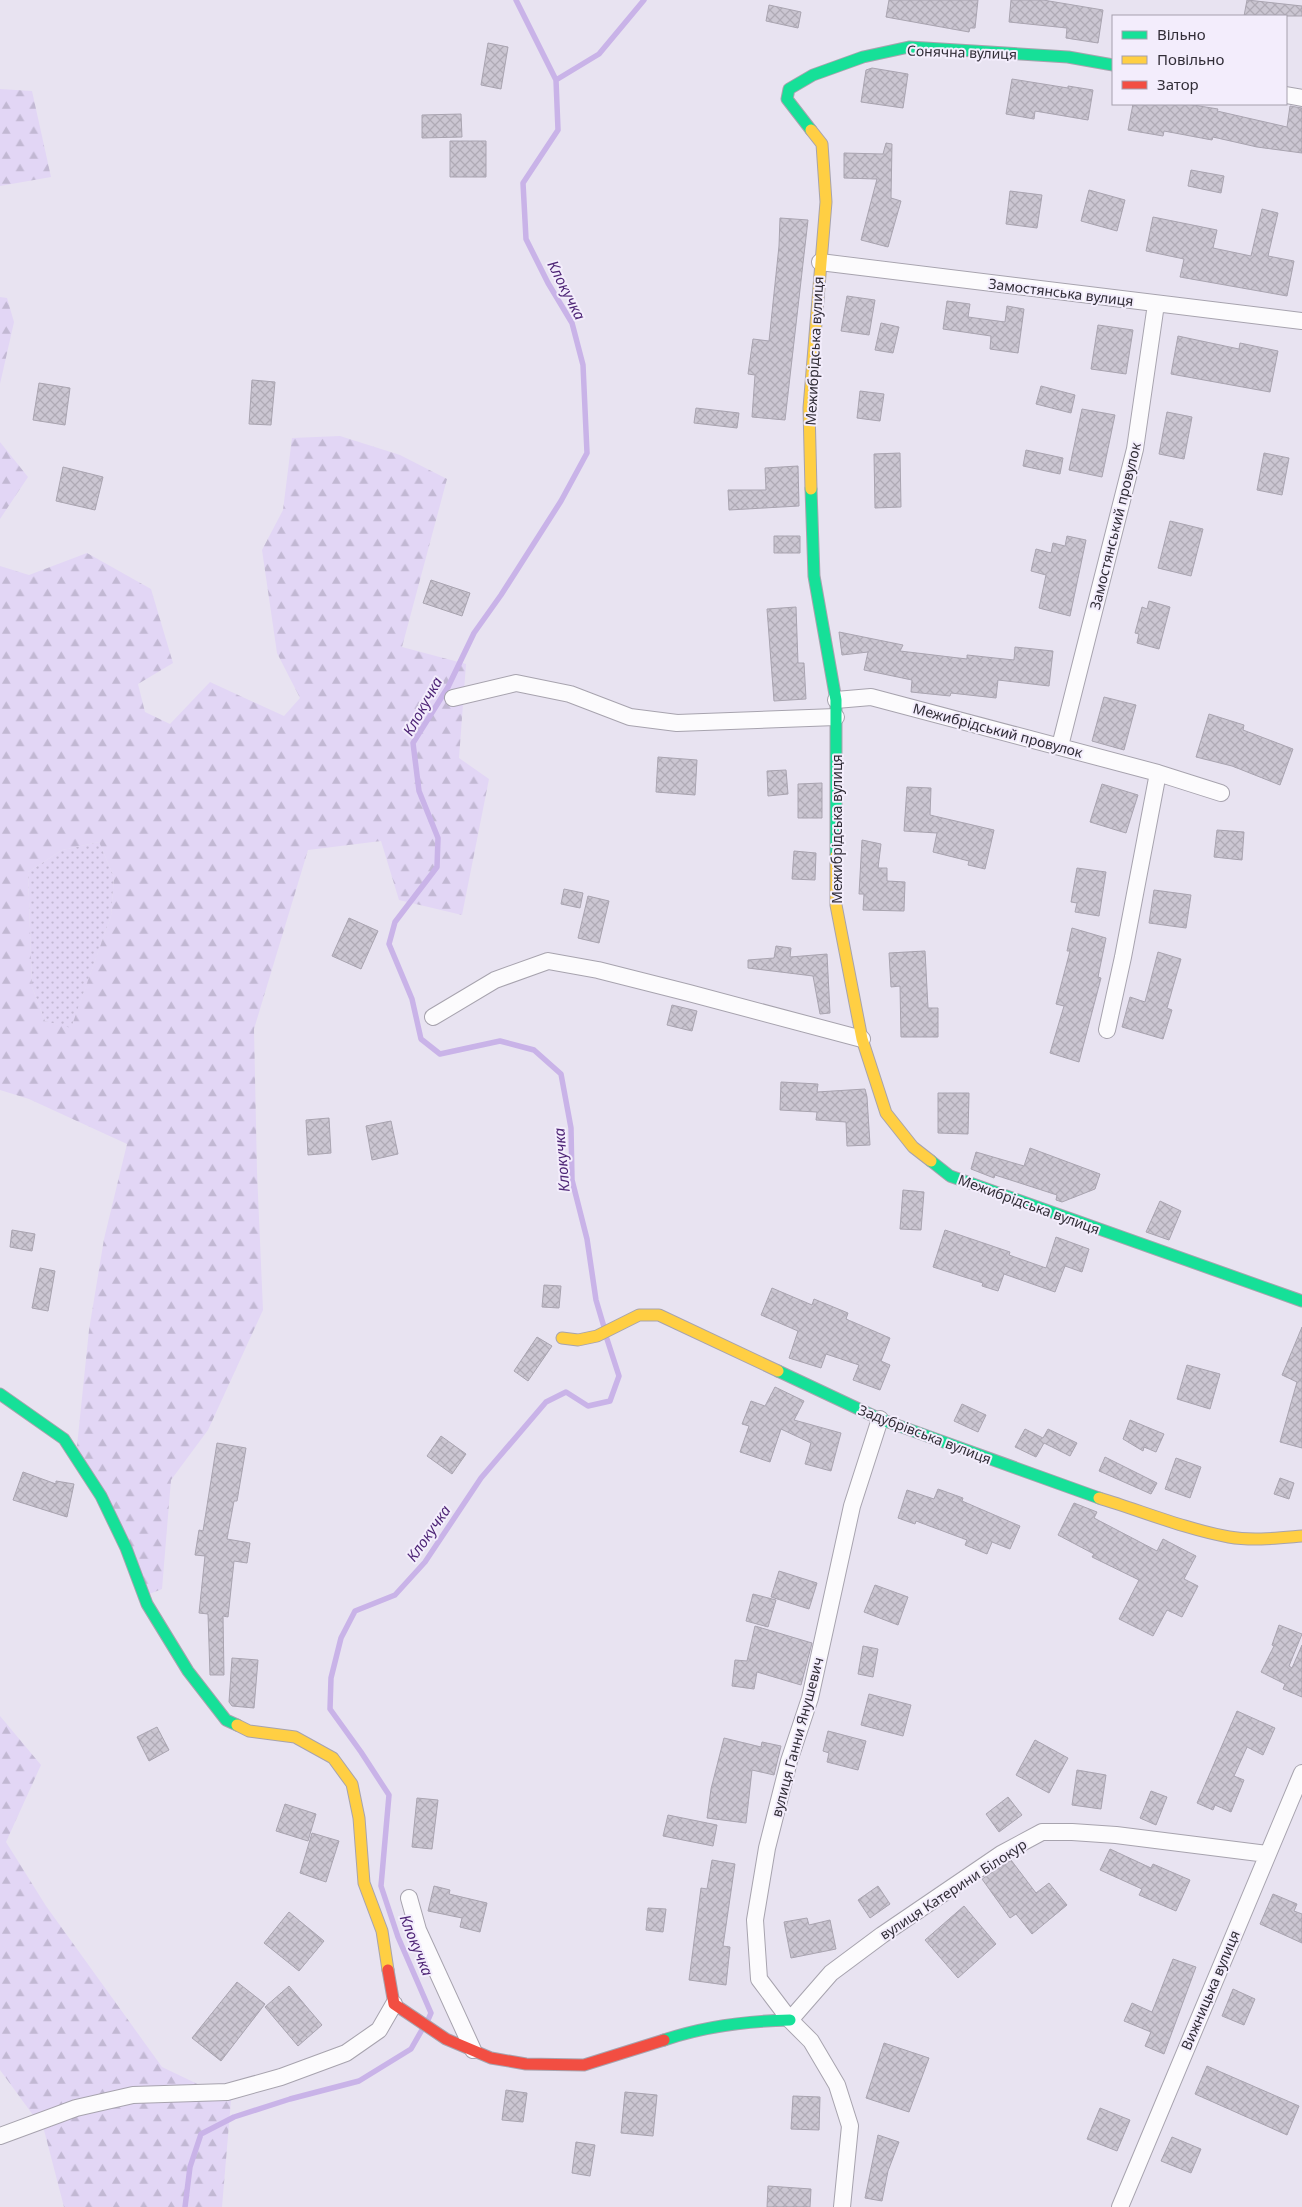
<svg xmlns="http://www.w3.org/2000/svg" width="1302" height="2207" font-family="'Noto Sans',sans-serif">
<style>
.grass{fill:url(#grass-dots)}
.forest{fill:url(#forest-firs);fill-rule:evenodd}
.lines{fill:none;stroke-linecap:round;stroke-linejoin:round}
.stream{stroke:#c9b3e8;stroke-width:5.5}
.building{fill:url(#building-cross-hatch);stroke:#a9a4b0}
.street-casing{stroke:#a7a3ae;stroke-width:18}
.fast-casing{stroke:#a7a3ae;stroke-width:13}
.slow-casing{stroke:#a7a3ae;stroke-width:13}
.jam-casing{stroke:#a7a3ae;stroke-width:13}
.street{stroke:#fcfbfd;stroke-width:16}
.fast{stroke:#16e098;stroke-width:11}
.slow{stroke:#ffcf43;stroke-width:11}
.jam{stroke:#f24e42;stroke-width:11}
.labels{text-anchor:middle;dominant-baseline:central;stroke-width:4;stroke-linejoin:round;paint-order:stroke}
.street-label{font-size:14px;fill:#312d37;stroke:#f3edfc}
.water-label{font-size:15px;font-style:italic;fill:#4e2576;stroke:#f3edfc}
</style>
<defs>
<pattern id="grass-dots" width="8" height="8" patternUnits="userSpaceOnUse" patternTransform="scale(1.25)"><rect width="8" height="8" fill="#e2d6f5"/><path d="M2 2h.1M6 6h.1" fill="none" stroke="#c2b8d3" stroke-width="1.8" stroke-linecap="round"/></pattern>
<pattern id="forest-firs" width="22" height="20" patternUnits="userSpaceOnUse" patternTransform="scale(1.25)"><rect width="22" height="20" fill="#e2d6f5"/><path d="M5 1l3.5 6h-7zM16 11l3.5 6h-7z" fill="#c2b8d3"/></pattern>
<pattern id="building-cross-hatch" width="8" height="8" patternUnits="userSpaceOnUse" patternTransform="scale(1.25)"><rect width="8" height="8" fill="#cbc6d2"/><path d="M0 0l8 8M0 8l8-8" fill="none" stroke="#afaab5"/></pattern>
</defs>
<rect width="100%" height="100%" fill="#e8e3f1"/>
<path class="grass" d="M99 842 114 877 111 916 71 1029 45 1021 32 987 28 872 62 850Z"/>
<path class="forest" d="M0 89 32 91 51 177 0 186Z
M0 297 7 298 14 322 0 384Z
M340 436 400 455 447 479 402 647 466 664 459 758 489 779 462 915 399 900 381 841 308 850 254 1029 257 1172 263 1310 208 1430 171 1480 162 1589 147 1595 77 1446 89 1330 104 1239 127 1144 29 1099 0 1090V566L29 575 87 553 151 589 173 663 138 684 145 712 170 724 210 682 284 716 300 698 277 653 262 550 283 510 292 438ZM99 842 114 877 111 916 71 1028 45 1021 32 987 28 872 62 850Z
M0 442 28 477 0 519Z
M0 1716 41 1765 6 1842 46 1906 162 2067 231 2100 222 2207H64L44 2130 0 2070Z"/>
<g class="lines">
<path class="stream" d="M516 0 556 80 558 130 523 183 526 239 548 283 572 323 583 365 587 453 561 501 501 595 474 633 448 687 413 743 419 791 438 838 437 867 395 922 389 944 412 999 421 1039 440 1054 500 1041 534 1050 561 1074 571 1128 572 1180 587 1239 596 1300 604 1327
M556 80 599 54 644 0
M428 2020 431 2013 398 1937 381 1886 389 1795 361 1752 330 1709 331 1678 341 1638 355 1611 395 1595 425 1562 481 1478 546 1402 566 1392 588 1406 610 1401 619 1376 606 1336
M185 2207 190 2167 201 2134 234 2117 290 2099 359 2081 411 2049 423 2028"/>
</g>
<path class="building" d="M889 0H978L975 28H970L969 32 886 17Z
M1011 0H1043L1103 10 1098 43 1066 38 1067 28 1009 22Z
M1247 0 1302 6V16H1244Z
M769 5 801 12 798 28 766 21Z
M488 43 508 47 501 89 481 85Z
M872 68 908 74 903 108 861 102 866 70Z
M1012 79 1068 88V86L1093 90 1088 120 1035 111 1034 119 1006 114Z
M1133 104H1187L1218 109 1217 111 1287 127 1290 106 1302 108V153L1257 147 1213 137 1212 140 1164 131 1163 136 1128 130Z
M461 114 462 137 422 138V115Z
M450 141H486V177H450Z
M886 143 892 144 891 198 901 201 888 247 861 240 877 179 844 178V153L883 154Z
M1191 170 1224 176 1221 193 1188 186Z
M1089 190 1125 200 1117 231 1081 221Z
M1010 191 1042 195 1037 228 1006 224Z
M1262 209 1278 213 1268 256 1294 261 1287 296 1180 277 1184 259 1146 251 1153 217 1217 230 1213 248 1251 256Z
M780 218 808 220 785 420 752 417 755 375 748 374 753 339 769 341 779 246Z
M847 296 875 300 869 335 841 331Z
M947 301 970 304 968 317 1005 322 1007 306 1024 309 1018 353 990 349 991 336 943 329Z
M881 323 899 327 893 353 875 350Z
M1098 325 1133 330 1126 374 1091 369Z
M1178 336 1239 349 1240 343 1278 351 1270 392 1171 374Z
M252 380 275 382 271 425 249 424Z
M39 383 70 388 65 425 33 420Z
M1041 386 1075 395 1071 413 1036 404Z
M860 391 884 394 880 421 857 418Z
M696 408 739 413 737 428 694 423Z
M1082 409 1115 415 1102 477 1069 470Z
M1167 412 1192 417 1184 459 1159 454Z
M1026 450 1063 458 1060 474 1023 466Z
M900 453 901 507 875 508 874 454Z
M1264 453 1289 458 1282 495 1257 490Z
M798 466 799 506 729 510 728 490H766L765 468Z
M63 467 103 477 95 510 56 501Z
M1170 521 1203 529 1191 576 1158 568Z
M774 536H800V553H774Z
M1067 536 1086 540 1070 616 1039 608 1046 575 1031 571 1036 549 1051 553 1053 543 1065 546Z
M431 580 470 593 462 616 423 603Z
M1149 601 1170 607 1159 649 1137 643 1139 634 1135 633 1142 607 1147 609Z
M796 607 798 663H804L806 699 774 701 767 609Z
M839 632 903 645 900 651 967 659V655L1014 660 1015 647 1053 651 1049 686 998 680 996 698 951 693 950 696 911 692 912 680 864 670 868 652 842 655Z
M1104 697 1136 705 1124 750 1092 741Z
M1209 714 1244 725 1243 730 1293 749 1280 785 1232 766 1196 757Z
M658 757 697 760 695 795 656 792Z
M786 770 788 794 768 796 767 771Z
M822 783V818H798V784Z
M1102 784 1138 795 1126 833 1090 822Z
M907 787 931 788 930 815 994 830 985 869 968 865 969 861 933 852 937 833 904 831Z
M1217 830 1244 832 1242 860 1214 857Z
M862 840 881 844 878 868H887V881L905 882 904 911 863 910 864 894H859Z
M794 851 816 853 815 880 792 879Z
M1077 868 1106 872 1099 916 1075 912 1077 903 1071 902Z
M564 889 583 893 580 908 561 904Z
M1154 890 1191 895 1186 928 1149 923Z
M588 896 609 901 599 943 578 938Z
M349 918 378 931 361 969 332 956Z
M1072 928 1106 938 1098 977 1101 978 1079 1062 1050 1053 1064 1006 1056 1004 1070 951H1067Z
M776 946 791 948 790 957 827 954 830 1013 820 1014 813 976 748 968V960L774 958Z
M925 951 928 1008H938V1037H901L900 986 891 987 889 953Z
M1158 952 1181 959 1167 1008 1172 1010 1163 1039 1122 1027 1130 997 1145 1002Z
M672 1005 697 1011 692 1031 667 1025Z
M781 1082 818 1084 817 1092 865 1089 867 1097 870 1145 847 1146 846 1122 816 1120 817 1112 780 1110Z
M938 1093H969L968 1134 938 1133Z
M329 1118 331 1153 308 1155 306 1120Z
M391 1121 398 1154 372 1160 366 1126Z
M1030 1148 1100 1174 1095 1189 1062 1202 1056 1200 1057 1195 995 1175 994 1178 971 1169 976 1152 1024 1166Z
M903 1190 924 1192 921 1230 900 1229Z
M1160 1201 1181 1211 1169 1240 1146 1232Z
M12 1230 35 1234 32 1251 10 1247Z
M945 1230 1010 1252 1009 1255 1046 1268 1056 1237 1089 1249 1082 1272 1065 1266 1055 1292 1004 1274 998 1291 982 1286 983 1283 933 1267Z
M40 1268 55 1271 48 1311 32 1308Z
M544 1285 561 1286 559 1308 542 1307Z
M772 1288 812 1305 814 1299 848 1313 846 1319 890 1338 881 1361 890 1365 880 1390 853 1380 859 1365 826 1354 821 1368 789 1358 798 1331 761 1315Z
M1302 1327V1448L1280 1442 1297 1382 1282 1375Z
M537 1337 552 1346 528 1381 514 1371Z
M1187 1365 1220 1374 1210 1409 1177 1399Z
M775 1387 804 1401 794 1420 841 1433 831 1471 805 1464 811 1443 781 1429 770 1462 740 1452 749 1426 742 1424 751 1401 765 1406Z
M962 1404 986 1415 978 1432 954 1421Z
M1130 1420 1164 1434 1156 1452 1144 1447 1143 1451 1123 1439Z
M1025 1429 1043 1438 1048 1429 1077 1443 1070 1456 1044 1443 1036 1457 1015 1447Z
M441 1436 466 1454 452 1474 427 1456Z
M217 1443 246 1448 237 1501H234L227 1539 250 1543 247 1563 234 1561 228 1617 223 1616 224 1675H210L208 1614 199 1613 205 1556 195 1555 199 1530 203 1531Z
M1105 1457 1157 1483 1151 1494 1099 1471Z
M1176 1458 1201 1467 1190 1498 1165 1489Z
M23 1472 56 1484V1481L74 1484 67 1517 13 1500Z
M1280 1478 1294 1483 1289 1499 1274 1494Z
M938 1489 963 1498 962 1501 1020 1526 1010 1549 992 1542 987 1554 965 1545 967 1540 916 1521 915 1524 898 1518 907 1490 934 1499Z
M1074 1503 1097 1512 1094 1518 1157 1551 1163 1539 1196 1556 1184 1579 1198 1586 1182 1617 1167 1610 1153 1636 1119 1619 1139 1580 1092 1557 1094 1554 1058 1535Z
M779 1571 817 1583 809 1609 771 1597Z
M875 1585 908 1597 898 1625 864 1612Z
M753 1594 776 1600 768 1627 746 1621Z
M1279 1625 1302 1634 1289 1666 1292 1668 1302 1645V1697L1283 1689 1285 1684 1261 1672 1274 1646 1272 1645Z
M755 1626 812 1643 801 1685 757 1672 754 1689 732 1686 735 1660 747 1661Z
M863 1646 878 1649 873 1677 858 1674Z
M232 1658 258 1660 254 1708 232 1706 229 1702Z
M869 1694 911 1705 903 1736 861 1725Z
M1237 1711 1275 1728 1263 1755 1247 1747 1234 1776 1244 1780 1231 1812 1215 1805 1213 1810 1197 1803Z
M157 1727 169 1750 149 1761 137 1737Z
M828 1731 866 1741 858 1770 827 1762 829 1753 823 1751Z
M724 1738 761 1747 762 1742 781 1746 774 1775 752 1770 746 1823 707 1818 711 1789Z
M1035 1740 1068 1758 1049 1793 1016 1775Z
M1077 1770 1106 1775 1101 1809 1072 1805Z
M1151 1791 1167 1797 1156 1825 1140 1818Z
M1008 1797 1022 1815 999 1832 986 1814Z
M417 1798 438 1800 432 1849 412 1847Z
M285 1804 316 1814 308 1841 276 1831Z
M668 1815 717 1825 713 1846 663 1836Z
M312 1833 339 1841 326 1882 300 1873Z
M1110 1849 1151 1868 1153 1864 1190 1880 1176 1911 1139 1895 1142 1889 1100 1870Z
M712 1860 735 1864 723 1946 730 1947 726 1985 689 1980 701 1888 707 1889Z
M1011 1860 1036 1893 1049 1883 1067 1905 1032 1934 1016 1914 1010 1918 982 1879Z
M434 1886 450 1890 449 1894 487 1903 480 1932 460 1927 462 1918 428 1911Z
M878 1886 890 1904 870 1918 858 1900Z
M1273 1894 1297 1904 1294 1911 1302 1914V1943L1260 1924Z
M964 1906 996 1944 958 1978 925 1940Z
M648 1908 666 1909 663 1932 646 1930Z
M289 1912 324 1941 299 1971 264 1943Z
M807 1918 809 1925 830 1920 836 1949 791 1958 784 1922Z
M1173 1959 1196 1967 1164 2054 1145 2046 1151 2032 1124 2021 1132 2003 1152 2012Z
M237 1982 265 2004 221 2061 192 2038Z
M289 1986 322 2025 298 2046 265 2007Z
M1233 1989 1255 1999 1244 2025 1222 2016Z
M884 2043 929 2058 909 2112 866 2098Z
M1207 2066 1299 2106 1287 2135 1195 2094Z
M506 2090 527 2093 523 2122 502 2120Z
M625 2092 657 2095 653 2136 621 2133Z
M793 2096 820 2097 819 2130 791 2129Z
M1100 2108 1130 2120 1117 2151 1087 2139Z
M878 2135 899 2142 888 2171 882 2201 865 2198Z
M1172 2137 1201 2149 1191 2173 1161 2161Z
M576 2142 595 2145 590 2176 572 2173Z
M768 2186 811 2189 810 2207H767Z"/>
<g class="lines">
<defs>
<path id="street" d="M1286 95 1302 98
M820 262 1302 321
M453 698 516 683 570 694 630 717 677 723 836 717
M836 700 871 697 1158 773 1221 793
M1060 746 1135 449 1156 304
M433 1017 495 980 548 961 598 970 689 993 862 1039
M1107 1030 1123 957 1158 773
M409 1898 418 1930 473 2050
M790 2020 831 1973 882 1935 1001 1854 1042 1832H1072L1116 1835 1267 1854
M0 2136 76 2108 133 2095 227 2092 281 2077 346 2053 379 2030 394 2004
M842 2207 850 2126 837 2085 811 2041 790 2020 759 1979 755 1920 767 1848 789 1761 810 1698 852 1506 880 1419
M1120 2207 1302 1773"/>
<path id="fast" d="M811 130 787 99 789 89 813 75 863 57 909 47 1068 57 1113 65
M811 489 814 576 836 700V856
M931 1161 950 1176 1302 1301
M778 1371 880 1419 1099 1498
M0 1394 64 1439 101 1496 126 1548 147 1604 188 1671 226 1720 237 1725
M664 2040C705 2026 747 2021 790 2020"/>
<path id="slow" d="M811 130 822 144 826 202 809 408 811 489
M836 856V905L862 1039 886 1113 913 1147 931 1161
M562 1338 578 1340 597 1336 639 1315H659L778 1371
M1099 1498C1142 1511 1185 1529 1229 1537 1253 1541 1278 1538 1302 1536
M237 1725 249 1731 295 1737 333 1758 352 1784 359 1818 364 1883 382 1931 388 1970"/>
<path id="jam" d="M388 1970 394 2004 446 2039 491 2058 526 2064 584 2065 664 2040"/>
</defs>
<use href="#street" class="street-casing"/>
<use href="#fast" class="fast-casing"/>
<use href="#slow" class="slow-casing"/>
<use href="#jam" class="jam-casing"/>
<use href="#street" class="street"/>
<use href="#fast" class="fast"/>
<use href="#slow" class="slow"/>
<use href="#jam" class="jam"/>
</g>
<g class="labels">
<g class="street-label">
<text transform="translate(962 52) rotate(2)">Сонячна вулиця</text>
<text transform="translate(1061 292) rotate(7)">Замостянська вулиця</text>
<text transform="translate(814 351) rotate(-87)">Межибрідська вулиця</text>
<text transform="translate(1115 526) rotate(-76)">Замостянський провулок</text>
<text transform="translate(998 730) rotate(15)">Межибрідський провулок</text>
<text transform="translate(836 829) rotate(-90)">Межибрідська вулиця</text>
<text transform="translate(1029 1204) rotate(20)">Межибрідська вулиця</text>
<text transform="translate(925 1434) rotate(21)">Задубрівська вулиця</text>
<text transform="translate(797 1737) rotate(-75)">вулиця Ганни Янушевич</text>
<text transform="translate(953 1889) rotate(-33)">вулиця Катерини Білокур</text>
<text transform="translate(1210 1990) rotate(-67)">Вижницька вулиця</text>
</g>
<g class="water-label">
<text transform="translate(567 290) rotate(63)">Клокучка</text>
<text transform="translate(422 706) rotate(-61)">Клокучка</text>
<text transform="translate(561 1160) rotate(-95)">Клокучка</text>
<text transform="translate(428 1533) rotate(-55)">Клокучка</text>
<text transform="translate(417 1945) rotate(68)">Клокучка</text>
</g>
</g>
<rect x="1112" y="15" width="175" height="90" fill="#f3edfc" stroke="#a5a0ad"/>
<rect x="1122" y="31" width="25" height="8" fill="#16e098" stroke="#a5a0ad"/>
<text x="1157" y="40" font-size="15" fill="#312d37">Вільно</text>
<rect x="1122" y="56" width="25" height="8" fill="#ffcf43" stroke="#a5a0ad"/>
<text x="1157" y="65" font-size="15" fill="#312d37">Повільно</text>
<rect x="1122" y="81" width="25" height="8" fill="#f24e42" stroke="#a5a0ad"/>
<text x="1157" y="90" font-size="15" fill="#312d37">Затор</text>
</svg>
